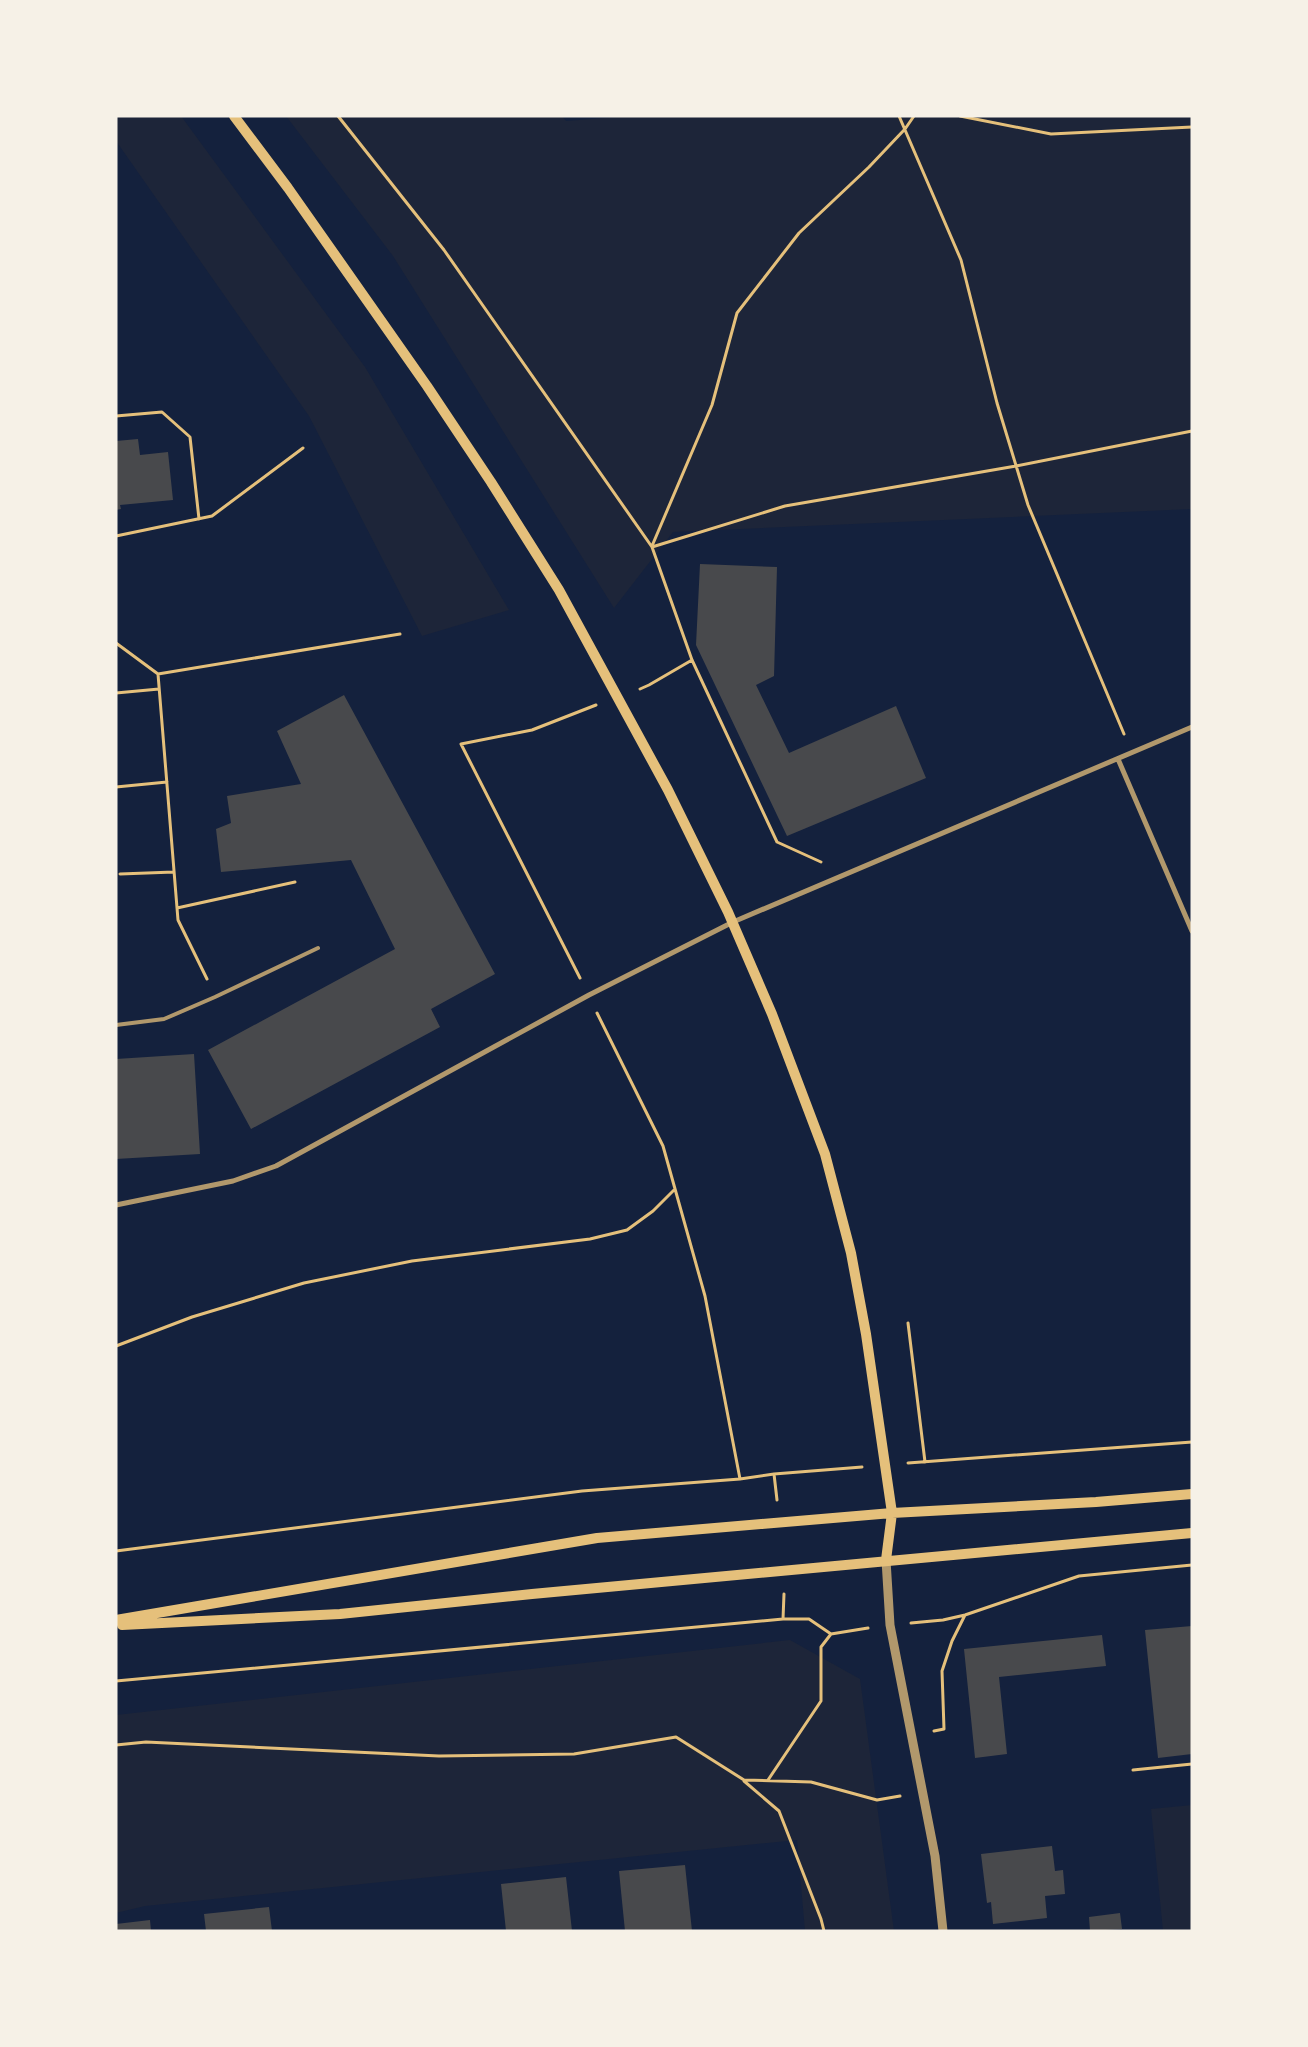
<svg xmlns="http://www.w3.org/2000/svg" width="1308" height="2047" font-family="'PT Sans',sans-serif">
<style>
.green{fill:#1d2539}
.building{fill:#48494c}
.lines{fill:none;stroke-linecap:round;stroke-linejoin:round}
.path{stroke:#e5c07b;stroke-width:3}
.service{stroke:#b1986c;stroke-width:4}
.minor{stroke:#b1986c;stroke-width:5}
.tertiary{stroke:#b1986c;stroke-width:9}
.secondary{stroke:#e5c07b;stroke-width:10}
</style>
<rect width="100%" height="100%" fill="#14213d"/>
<path class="green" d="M116 116H181L365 367 509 610 422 636 309 416 116 141Z
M286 116H562L566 121 629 116H1192V509L673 532 614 608 393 256Z
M790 1640 860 1679 894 1931H805L797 1840 145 1906 116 1913V1715Z
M1192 1805V1931H1163L1151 1809Z"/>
<path class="building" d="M138 439 140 455 168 452 173 500 120 505 121 509 116 510V441Z
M700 564 777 567 774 676 756 685 789 753 896 706 926 778 787 836 696 645Z
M344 695 495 974 431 1009 440 1027 251 1129 208 1050 395 949 351 860 221 872 216 829 231 823 227 796 301 784 277 731Z
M194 1054 200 1154 116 1159V1059Z
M1192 1626V1754L1158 1758 1145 1630Z
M1102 1635 1106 1666 999 1677 1007 1754 975 1758 964 1649Z
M1052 1846 1055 1871 1063 1870 1065 1894 1045 1896 1047 1918 993 1924 991 1902 987 1903 981 1854Z
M685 1865 692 1931H625L619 1871Z
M566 1877 572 1931H506L501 1884Z
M269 1907 272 1931H206L204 1914Z
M1120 1913 1122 1929 1090 1931 1089 1917Z
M150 1920 151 1931H116V1924Z"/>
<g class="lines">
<path class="path" d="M338 116 444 250 652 547 692 660 777 842 821 862
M899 116 961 260 997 403 1028 505 1124 734
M960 116 1051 134 1192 127
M116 416 162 412 190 437 199 519
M116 536 212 516 303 448
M652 546 712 405 737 313 799 233 869 167 905 129 914 116
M652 547 785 506 1016 466 1192 431
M116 643 158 674 178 920 207 979
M158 674 400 634
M640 689 649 685 692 660
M116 693 159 689
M116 787 167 782
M120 874 174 872
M177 908 295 882
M580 978 461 744 532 730 596 705
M597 1013 663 1146 705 1296 740 1479
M908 1323 925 1462
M116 1346 192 1317 304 1283 412 1261 590 1239 627 1230 653 1211 674 1190
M908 1463 1192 1442
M774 1474 777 1500
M116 1551 582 1491 740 1479 774 1474 862 1467
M783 1619 784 1594
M911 1623 943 1620 965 1615 1079 1576 1192 1565
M116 1681 783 1619H809L831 1634 868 1628
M934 1731 944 1729 942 1671 952 1641 965 1615
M116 1745 146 1742 439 1756 574 1754 676 1737 744 1780 811 1782 877 1800 900 1796
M1133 1770 1192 1764
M768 1780 821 1701V1647L831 1634
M744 1781 779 1811 821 1919 824 1931"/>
<path class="service" d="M116 1025 164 1019 215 997 318 948"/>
<path class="minor" d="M1118 759 1192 931
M116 1205 233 1181 276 1166 589 995 733 922 1192 727"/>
<path class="tertiary" d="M886 1560 890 1625 935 1856 943 1931"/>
<path class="secondary" d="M234 116 288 188 427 386 491 482 559 590 668 790 728 912 772 1014 825 1154 851 1253 866 1334 892 1513 886 1560
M116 1620 597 1538 892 1513 1096 1502 1192 1494
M122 1625 340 1614 532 1594 1192 1533"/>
</g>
<rect width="1308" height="2047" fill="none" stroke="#f6f1e7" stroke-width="235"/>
</svg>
